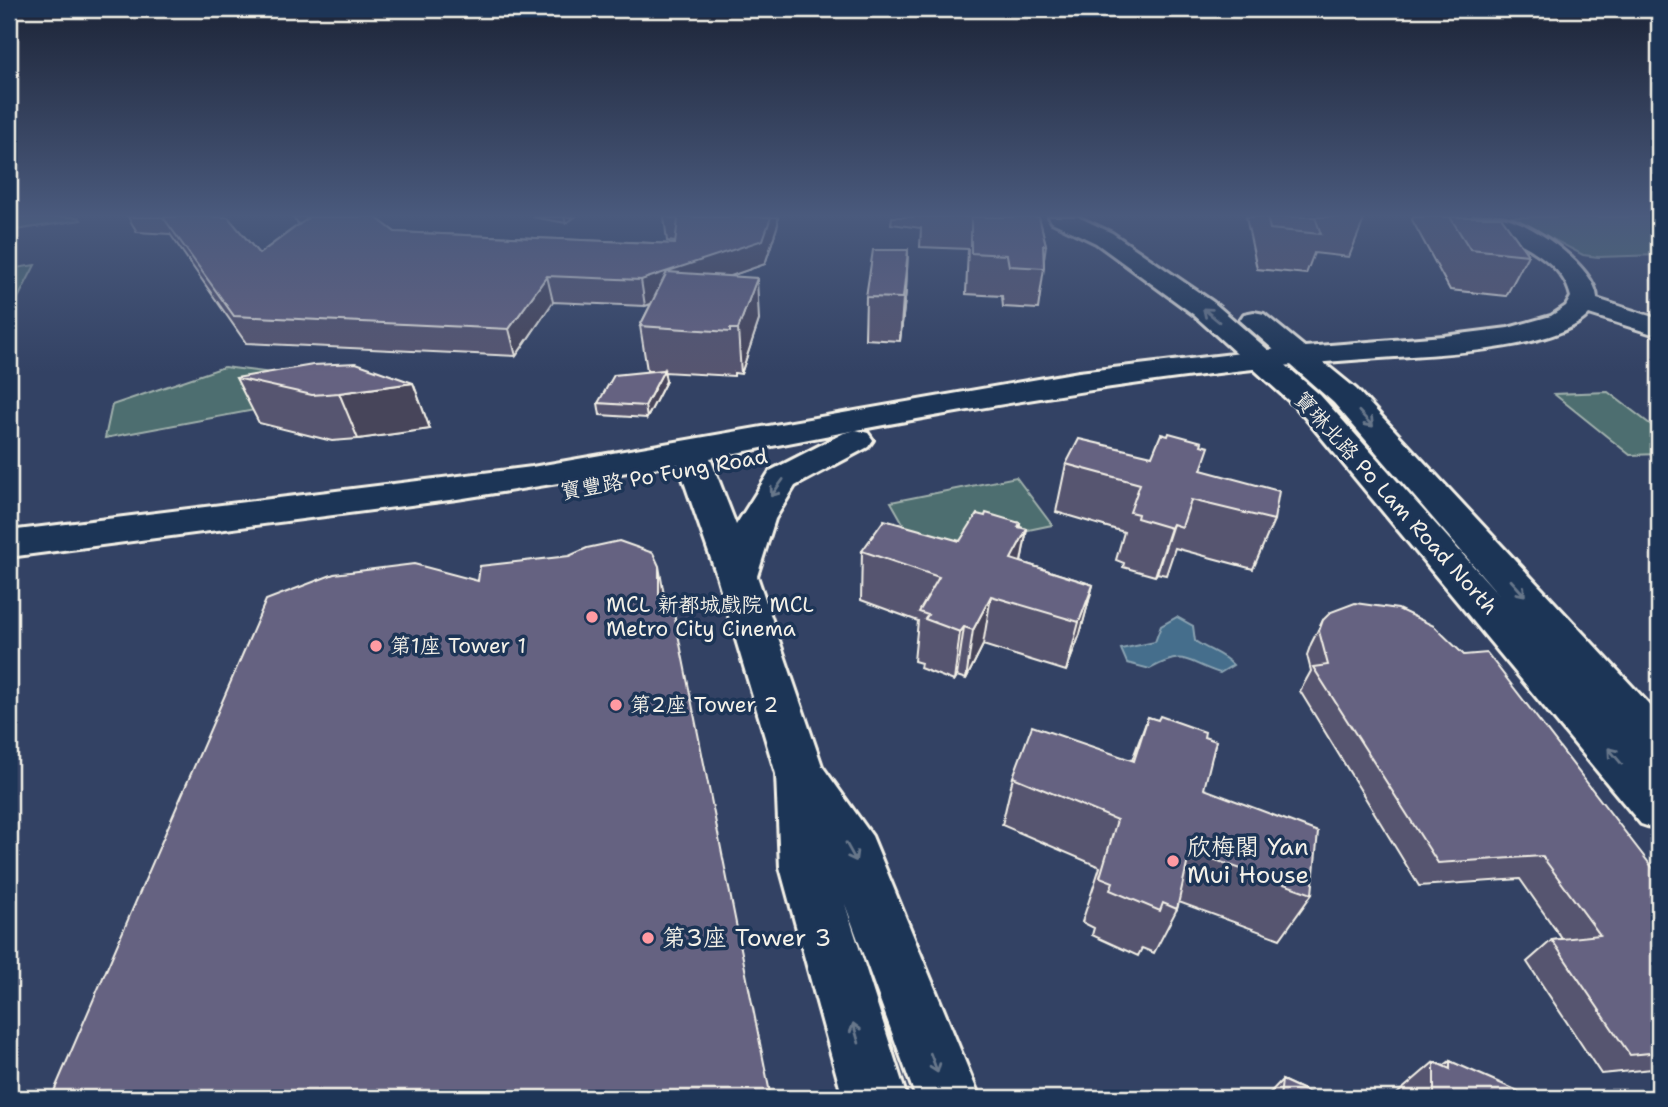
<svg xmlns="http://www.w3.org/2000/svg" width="1668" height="1107" font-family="'Shantell Sans','LXGW WenKai TC',sans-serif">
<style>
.green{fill:#4d6e6f;stroke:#a0b0ac;stroke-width:2}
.water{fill:#446e8c;stroke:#8aa2b1;stroke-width:2}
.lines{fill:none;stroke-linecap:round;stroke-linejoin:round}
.minor-casing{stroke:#f4f1e8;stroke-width:6}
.major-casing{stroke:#f4f1e8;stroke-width:6}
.minor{fill:#1d3557;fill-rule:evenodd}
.major{fill:#1d3557;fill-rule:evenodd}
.wall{fill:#57546f;stroke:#f4f1e8;stroke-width:2}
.shaded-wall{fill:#47455a;stroke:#f4f1e8;stroke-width:2}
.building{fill:#656281;stroke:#f4f1e8;stroke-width:2}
.oneway{stroke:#68778a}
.poi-dot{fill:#ff9aa2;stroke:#1d3557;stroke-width:2.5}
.labels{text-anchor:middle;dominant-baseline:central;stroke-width:7;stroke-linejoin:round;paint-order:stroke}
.street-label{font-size:21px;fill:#f4f1e8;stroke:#1d3557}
.poi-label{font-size:21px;fill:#f4f1e8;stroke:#1d3557;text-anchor:start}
.near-poi-label{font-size:24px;fill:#f4f1e8;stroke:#1d3557;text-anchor:start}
</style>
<rect width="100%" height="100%" fill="#334264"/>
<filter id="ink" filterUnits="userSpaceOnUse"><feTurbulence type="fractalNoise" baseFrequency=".0143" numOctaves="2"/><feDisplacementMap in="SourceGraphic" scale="14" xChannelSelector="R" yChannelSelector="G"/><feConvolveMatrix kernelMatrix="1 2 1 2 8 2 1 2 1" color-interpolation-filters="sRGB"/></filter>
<g filter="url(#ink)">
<path class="green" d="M9 217H79L81 220 9 231Z
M1511 217H1654L1659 220V255L1598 257 1583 255Z
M35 265 16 302 9 303V269Z
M224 367 280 374 345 393 105 438 112 405Z
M1608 392 1659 431V454L1630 455 1554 394Z
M1016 477 1052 525 920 553 891 502Z"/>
<path class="water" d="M1177 617 1193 626 1195 641C1209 651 1222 653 1233 665L1220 673C1185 662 1186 649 1150 669L1127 663 1121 649 1155 642 1161 626Z"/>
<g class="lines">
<defs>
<path id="minor" d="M1474 217C1483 217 1493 216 1501 217 1530 221 1597 268 1597 299L1659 319V336L1589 314C1558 349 1442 354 1395 357 1164 371 937 414 710 458L736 525 770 471 844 433 856 430 868 433 873 440 868 447 795 486 775 519 757 576 822 766 872 836 980 1098H916L845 904 907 1098H843L780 867 776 774 717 576 678 464 457 499 9 557V531L532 467 1079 372 1267 350 1444 336 1508 328 1551 316 1566 306 1571 297C1563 258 1510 238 1477 222Z"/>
<path id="major" d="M1049 217H1078L1112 233 1213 302 1320 395 1499 595 1334 403 1240 320 1244 314 1254 312 1264 314 1356 389 1659 715V767L1651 764 1659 773V830L1641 824 1298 409 1193 314 1096 243 1052 222Z"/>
</defs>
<use href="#minor" class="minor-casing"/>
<use href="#major" class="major-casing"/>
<use href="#minor" class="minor"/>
<use href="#major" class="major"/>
</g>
<path class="wall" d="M128 217H228L259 254 299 224 292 217H375L395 232 675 244V242L667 241 664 217H778V224L765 264 730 276 759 320 741 374 734 373V376L664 372 666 381 647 418 600 415 598 403 654 371 647 370 640 326 651 304 645 306 553 302 516 356 246 343 170 234 137 232Z
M532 217H575L566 223Z
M892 217H1039L1046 245 1044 259V268L1038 309 1003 307 1002 296 966 294 968 249 920 247 921 228 891 224Z
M1246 217H1365L1349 257 1314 253 1306 274 1257 269Z
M1413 217H1501L1528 255 1506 296 1450 290 1412 220Z
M908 250 906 291 900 341 865 339 866 297Z
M236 378 413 383 430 429 358 439 332 441 259 423Z
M1152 456 1201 470 1274 520 1253 569 1175 548 1166 575 1157 573 1155 576 1123 567 1124 563 1116 560 1124 532 1056 512 1066 464Z
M985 516 1020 523V527L1027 529 1021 562 1093 585 1080 634 1066 671 983 645 966 679 957 676 954 681 920 668 921 663 914 661 918 621 861 600 862 551 960 541Z
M1323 620 1659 876V1079L1652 1069 1601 1074 1527 962 1552 940 1562 939 1520 879 1419 886 1300 691 1311 671 1307 655 1311 644Z
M1148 717 1204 737V789L1312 894 1280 939 1179 902 1177 909 1154 953 1142 948 1138 956 1092 935 1094 928 1082 922 1100 867 1002 825 1013 777 1132 760Z
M1450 1061 1518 1098H1392L1434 1062 1443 1066Z
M1282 1080 1321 1098H1265Z"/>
<path class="shaded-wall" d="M564 217H575L566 223Z
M771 217H778V224L765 264 645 306 641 280Z
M908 250 906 291 900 341 903 298Z
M547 276 553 302 516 356 509 329Z
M757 278 759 320 741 374 738 329Z
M664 370 666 381 647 418 645 406Z
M413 383 430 429 358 439 339 393Z
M1020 523 1015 551 1027 529 1018 578 1011 559 1018 527Z
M1173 524 1157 573 1155 576 1171 528Z
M659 566 664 595 665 631 659 602Z
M1093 585 1080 634 1066 671 1079 622Z
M991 596 983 645 966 679 973 630Z
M964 627 957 676 954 681 960 632Z"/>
<path class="building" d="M163 217H228L259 254 307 219 305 217H375L395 232 675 244 678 219 667 217H771L763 240 641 280 547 276 509 329 234 316Z
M971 217H1039L1046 245H1043L1044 268 1009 266 1007 255 971 253Z
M1267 217H1315L1321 234 1270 229Z
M1450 217H1501L1528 255 1470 249Z
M873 250H908L903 298 866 297Z
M667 272 757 278 738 329H730V332L640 326Z
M356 363 413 383 339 393 312 395 236 378 313 365Z
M664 370 645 406 598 403 614 375Z
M1169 433 1202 442 1201 445 1209 447 1201 470 1279 491 1274 520 1191 500 1182 527 1173 524 1171 528 1137 518 1138 514 1130 512 1140 484 1066 464 1079 439 1152 456 1161 434 1168 436Z
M986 513 1020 523 1018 527 1027 529 1011 559 1093 585 1079 622 991 596 973 630 964 627 960 632 925 619 928 615 919 612 939 577 862 551 884 520 960 541 977 514 985 516Z
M619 541 653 553 659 566V602L673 609 771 1098H51L266 600 334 574 414 564 478 581 480 566 569 556 587 548Z
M1355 603 1398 609 1434 626 1464 655 1487 653 1659 876V1052L1630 1055 1552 940 1600 935 1542 856 1438 863 1313 667 1328 665 1319 631 1323 620 1331 612Z
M1160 716 1205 732 1204 737 1216 741 1204 789 1318 832 1312 894 1190 851 1177 909 1163 903 1160 911 1110 890 1113 882 1100 877 1117 820 1013 777 1032 726 1134 761 1148 717 1158 720Z
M1450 1061 1518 1091V1098H1434V1062L1450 1069Z
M1282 1080 1321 1098H1280Z"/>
<defs><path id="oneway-shaft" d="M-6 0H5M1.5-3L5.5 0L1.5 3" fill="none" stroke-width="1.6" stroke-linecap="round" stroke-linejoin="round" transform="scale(1.75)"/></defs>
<g class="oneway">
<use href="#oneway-shaft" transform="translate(1211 315) rotate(-140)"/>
<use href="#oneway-shaft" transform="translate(1366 419) rotate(47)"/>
<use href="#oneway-shaft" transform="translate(777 488) rotate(126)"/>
<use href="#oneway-shaft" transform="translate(1518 588) rotate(48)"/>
<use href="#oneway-shaft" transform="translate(1615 756) rotate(-130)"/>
<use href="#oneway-shaft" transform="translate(851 852) rotate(61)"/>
<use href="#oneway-shaft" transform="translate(856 1033) rotate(-106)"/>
<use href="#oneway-shaft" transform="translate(934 1063) rotate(69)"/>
</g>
</g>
<linearGradient id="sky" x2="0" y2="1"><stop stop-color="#1c2437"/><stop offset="0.58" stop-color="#4a5a7d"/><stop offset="1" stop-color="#4a5a7d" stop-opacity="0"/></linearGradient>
<rect width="1668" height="372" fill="url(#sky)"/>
<g class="poi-dot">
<circle cx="592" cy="617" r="7"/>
<circle cx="376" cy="646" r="7"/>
<circle cx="616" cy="705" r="7"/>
<circle cx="1173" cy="861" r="7"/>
<circle cx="648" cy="938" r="7"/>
</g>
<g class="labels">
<g class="street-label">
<text transform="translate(664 474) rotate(-10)">寶豐路 Po Fung Road</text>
<text transform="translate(1396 503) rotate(48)">寶琳北路 Po Lam Road North</text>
</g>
<g class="poi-label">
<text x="606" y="605">MCL 新都城戲院 MCL<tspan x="606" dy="24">Metro City Cinema</tspan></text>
<text x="390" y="646">第1座 Tower 1</text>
<text x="630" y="705">第2座 Tower 2</text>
</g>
<g class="near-poi-label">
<text x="1187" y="847">欣梅閣 Yan<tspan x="1187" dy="28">Mui House</tspan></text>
<text x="662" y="938">第3座 Tower 3</text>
</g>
</g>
<rect width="1668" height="1107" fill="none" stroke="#1d3557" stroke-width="35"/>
<rect x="18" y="18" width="1633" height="1072" fill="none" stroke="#f4f1e8" stroke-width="2.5" filter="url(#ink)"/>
</svg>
